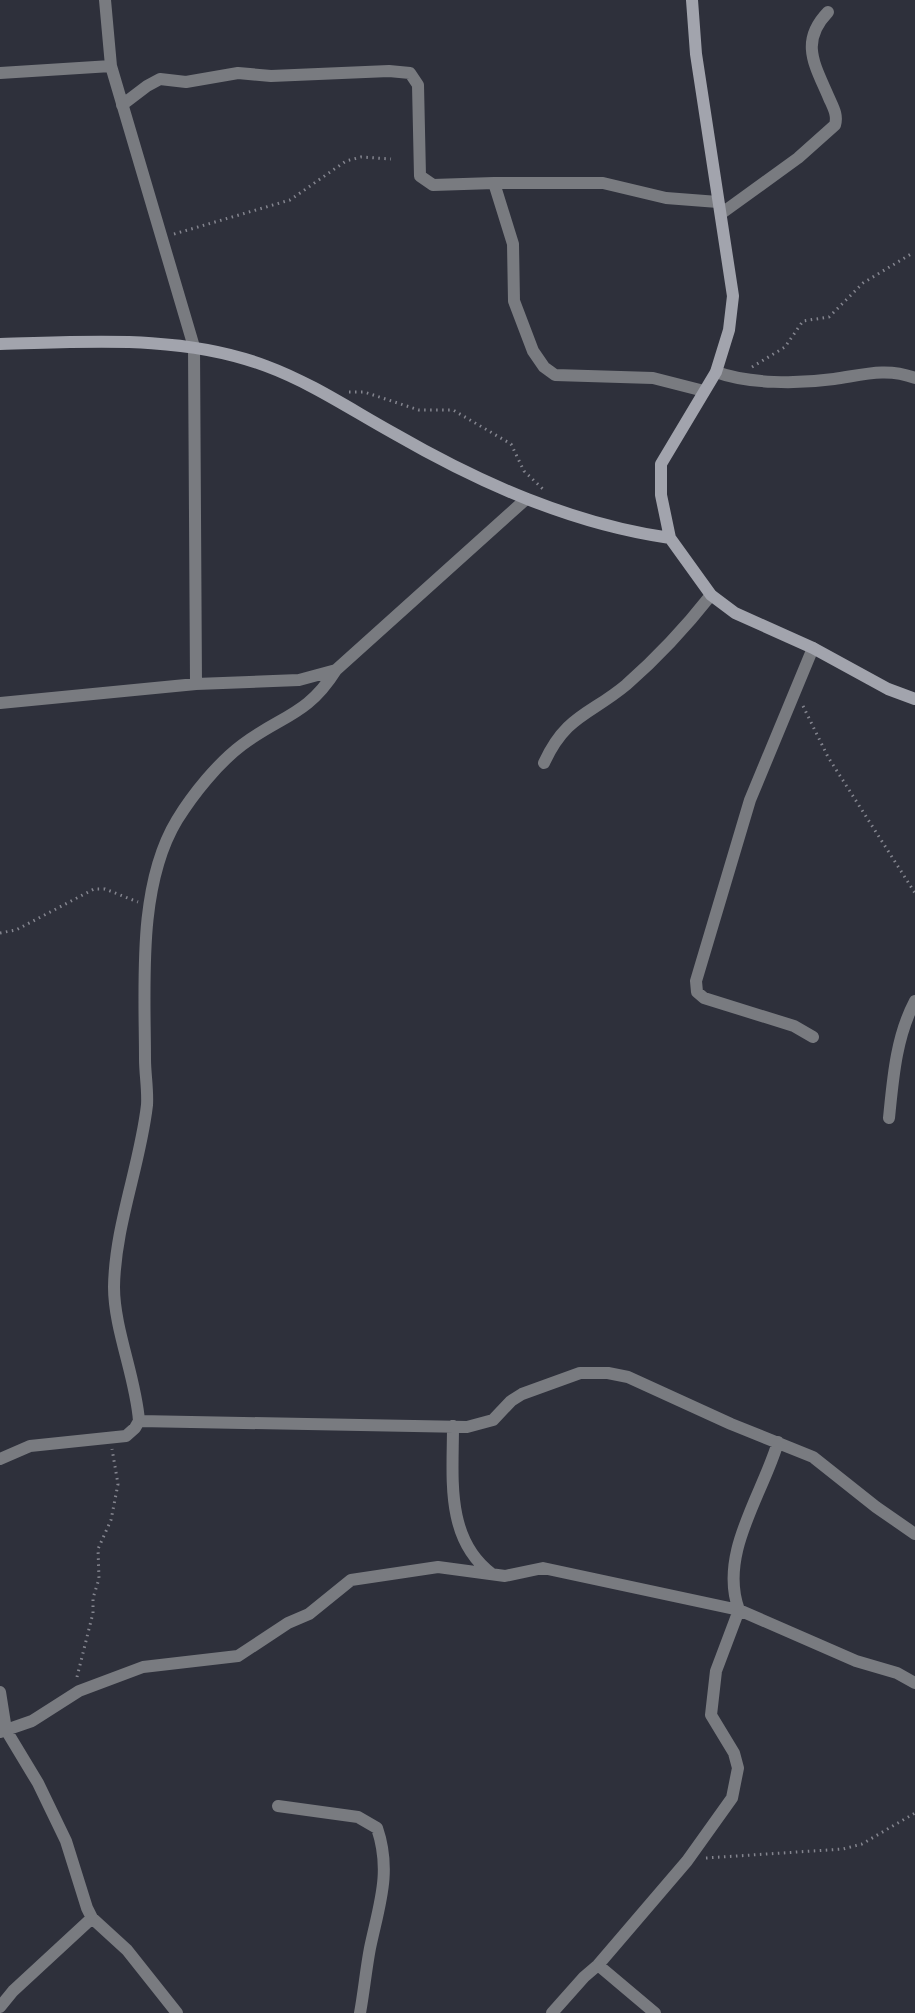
<svg xmlns="http://www.w3.org/2000/svg" width="915" height="2013" font-family="Arial,sans-serif">
<style>
.lines{fill:none;stroke-linecap:round;stroke-linejoin:round}
.path{stroke:#84858f;stroke-width:3;stroke-dasharray:1.5 4.5;stroke-linecap:butt}
.street{stroke:#797b80;stroke-width:12}
.secondary{stroke:#a2a4ad;stroke-width:12}
</style>
<rect width="100%" height="100%" fill="#2e303b"/>
<g class="lines">
<path class="path" d="M174 234 290 200 346 161 361 157 391 159
M752 367 785 347 803 321 829 317 863 283 911 254
M349 392H364L419 410H453L511 444 524 471 545 491
M803 706 828 757 915 893
M0 933 16 930 94 889H105L138 902
M77 1677 93 1613V1598L99 1579 98 1549 111 1520 118 1484 112 1449
M706 1858 843 1849 862 1844 915 1813"/>
<path class="street" d="M105 0 111 66 194 347 196 684
M0 73 111 66
M122 105 147 86 160 79 186 82 238 73 271 76 389 71 410 73 418 85 420 176 433 185 494 183 513 244 514 301 533 351 544 367 555 375 653 378 704 391
M494 183H603L666 198 718 202
M722 213 798 158 835 125C838 115 833 107 829 98 815 65 799 42 828 12
M716 372C749 384 798 384 834 379 862 375 887 367 915 378
M813 648 750 800 696 981 697 992 704 998 794 1026 813 1037
M0 703 196 684 299 680 336 670
M544 763C566 715 590 715 626 685 658 657 685 628 711 595
M889 1118C893 1078 896 1037 915 1001
M139 1421 467 1427 493 1420 511 1401 522 1394 580 1373H608L628 1377 731 1424 813 1457 876 1507 915 1534
M453 1426C453 1478 445 1539 492 1574
M0 1459 30 1446 126 1436 135 1428 139 1421C136 1378 114 1329 114 1287 115 1225 140 1166 147 1105 148 1090 145 1074 145 1059 145 985 137 886 177 820 193 794 218 763 242 745 282 715 307 716 336 670L525 500
M0 1692 6 1730 38 1783 66 1841 87 1908 92 1918 127 1950 177 2013
M0 1732 32 1721 79 1691 143 1667 238 1656 288 1623 309 1614 351 1580 438 1567 505 1576 543 1568 739 1610 856 1661 897 1673 915 1683
M278 1806 358 1817 377 1828C392 1872 379 1905 370 1948 366 1969 364 1991 360 2013
M598 1965 655 2013
M0 2007 13 1991 92 1918
M552 2013 584 1977 598 1965 687 1861 732 1798 738 1768 734 1753 711 1715 716 1671 739 1610C718 1554 763 1494 778 1442"/>
<path class="secondary" d="M692 0 696 54 733 296 729 330 716 372 661 464V495L670 538 711 595 735 613 813 648 888 689 915 699
M0 344C88 342 182 334 266 366 312 383 353 411 395 434 480 483 572 524 670 538"/>
</g>
</svg>
